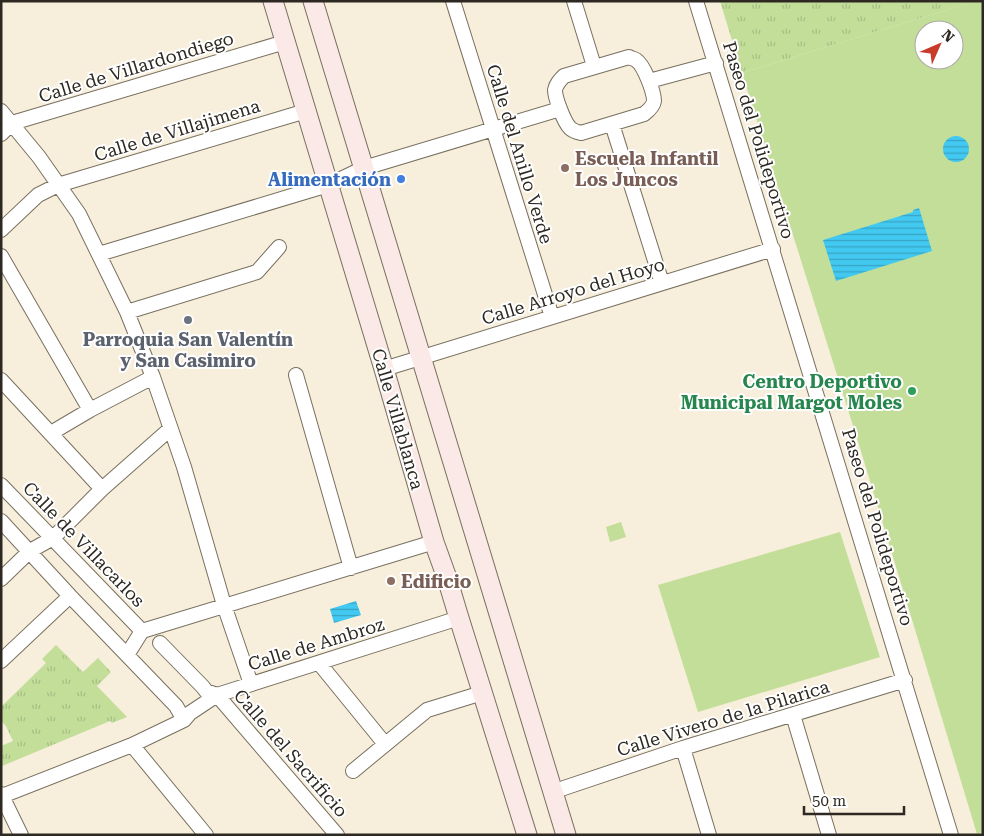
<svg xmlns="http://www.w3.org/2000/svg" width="984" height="836" font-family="'Roboto Serif',serif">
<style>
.grass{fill:url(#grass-tufts)}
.pitch{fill:#c2de99;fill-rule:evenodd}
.water{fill:url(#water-rules)}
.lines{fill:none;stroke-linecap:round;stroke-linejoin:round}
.street-casing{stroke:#78705f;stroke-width:16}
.secondary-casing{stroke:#78705f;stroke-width:21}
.street{stroke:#fff;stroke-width:14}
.secondary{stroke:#fbe9e7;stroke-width:19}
.education-dot{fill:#8d6e63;stroke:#fff;stroke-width:2}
.shop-dot{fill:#3f7fe0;stroke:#fff;stroke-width:2}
.worship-dot{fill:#6b7280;stroke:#fff;stroke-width:2}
.leisure-dot{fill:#2e9e5b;stroke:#fff;stroke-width:2}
.labels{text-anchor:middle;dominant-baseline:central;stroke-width:4;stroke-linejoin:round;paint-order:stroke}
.street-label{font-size:18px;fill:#2d2922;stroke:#fff}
.education-label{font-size:18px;font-weight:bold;fill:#785e54;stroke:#fff;text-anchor:start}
.shop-label{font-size:18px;font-weight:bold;fill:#366cbe;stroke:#fff;text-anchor:end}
.worship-label{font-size:18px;font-weight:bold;fill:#5b616d;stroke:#fff}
.leisure-label{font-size:18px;font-weight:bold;fill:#27864d;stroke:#fff;text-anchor:end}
</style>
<defs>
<pattern id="grass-tufts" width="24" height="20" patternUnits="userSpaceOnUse" patternTransform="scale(1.25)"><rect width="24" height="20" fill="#c2de99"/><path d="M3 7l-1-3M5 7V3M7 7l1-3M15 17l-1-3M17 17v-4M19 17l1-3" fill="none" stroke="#a7be84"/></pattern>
<pattern id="water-rules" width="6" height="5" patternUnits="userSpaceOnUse" patternTransform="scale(1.25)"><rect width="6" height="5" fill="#42c9f1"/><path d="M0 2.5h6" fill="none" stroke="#38a3c3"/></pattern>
</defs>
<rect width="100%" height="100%" fill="#f7eedb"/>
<path class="grass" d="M720 1H976L742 73Z
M56 645 83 672 98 658 111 672 97 686 127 717 112 723 110 721 2 766 1 746 13 741 6 726 1 721V707L46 663 42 659Z"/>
<path class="pitch" d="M976 1H983V832L977 834 860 448 742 73ZM924 30H954V60H924Z
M621 522 626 537 610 542 606 527Z
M840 532 880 657 698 712 658 585Z"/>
<path class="water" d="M943 149a13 13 0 1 1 26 0a13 13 0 1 1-26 0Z
M919 208 932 251 836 281 823 240 913 212V210Z
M356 601 361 615 334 623 330 609Z"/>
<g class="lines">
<defs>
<path id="street" d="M453 1 552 317
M574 1 594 66
M696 1 951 835
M629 57C630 58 635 59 636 60 644 65 654 92 654 101 653 107 648 111 644 114L581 133C577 132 573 131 570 128 564 122 555 98 555 90 556 84 560 80 564 76Z
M649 81 716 63
M1 111 39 157 79 214 127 312 153 377 184 467 224 605 251 684
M612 124 662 283
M1 134 12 123 285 42
M1 230 38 195 58 185 306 111
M99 254 328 185 364 168 560 109
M1 256 90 410
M127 312 257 272 279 247
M384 369 773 249
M296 375 351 568
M1 380 102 489
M51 433 90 410 153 377
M1 485 142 631
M1 521 70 596 176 706 184 720 190 713 217 695 459 618
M1 579 30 551 53 538 102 489 170 429
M142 631 434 542
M160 643 203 687 206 691 217 695 337 835
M127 655 142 631
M1 661 70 596
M319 663 385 744
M793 715 829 835
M132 745 206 835
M683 748 709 835
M353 771 427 710 482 693
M552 792 683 748 905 680
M1 794 21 835
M2 796 132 745 184 720"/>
<path id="secondary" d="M273 1 384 369 434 542 447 578 459 618 527 835
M313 1 566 835"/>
</defs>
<use href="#street" class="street-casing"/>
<use href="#secondary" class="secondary-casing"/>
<use href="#street" class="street"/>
<use href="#secondary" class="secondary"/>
</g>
<g class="education-dot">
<circle cx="565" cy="168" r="5"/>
<circle cx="391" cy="581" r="5"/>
</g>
<circle class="shop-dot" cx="401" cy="179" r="5"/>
<circle class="worship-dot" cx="188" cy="320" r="5"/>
<circle class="leisure-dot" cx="912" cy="391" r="5"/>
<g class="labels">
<g class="street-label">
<text transform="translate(136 67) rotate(-17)">Calle de Villardondiego</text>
<text transform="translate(177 130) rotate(-17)">Calle de Villajimena</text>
<text transform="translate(759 140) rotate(73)">Paseo del Polideportivo</text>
<text transform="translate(520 154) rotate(73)">Calle del Anillo Verde</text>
<text transform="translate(573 291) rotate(-17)">Calle Arroyo del Hoyo</text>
<text transform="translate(398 419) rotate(74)">Calle Villablanca</text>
<text transform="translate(878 527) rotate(73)">Paseo del Polideportivo</text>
<text transform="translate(84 544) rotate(46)">Calle de Villacarlos</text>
<text transform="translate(316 644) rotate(-17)">Calle de Ambroz</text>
<text transform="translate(723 718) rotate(-17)">Calle Vivero de la Pilarica</text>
<text transform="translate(291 753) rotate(49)">Calle del Sacrificio</text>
</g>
<g class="education-label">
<text x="575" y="158">Escuela Infantil<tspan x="575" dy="21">Los Juncos</tspan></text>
<text x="401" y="581">Edificio</text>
</g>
<g class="shop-label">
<text x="391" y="179">Alimentación</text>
</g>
<g class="worship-label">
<text x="188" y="339">Parroquia San Valentín<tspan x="188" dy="21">y San Casimiro</tspan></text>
</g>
<g class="leisure-label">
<text x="902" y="381">Centro Deportivo<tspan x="902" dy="21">Municipal Margot Moles</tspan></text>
</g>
</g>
<rect width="984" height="836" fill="none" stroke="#2d2922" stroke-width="5"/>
<g transform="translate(939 45) rotate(45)"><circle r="24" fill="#ffffff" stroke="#aba9a7"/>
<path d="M0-4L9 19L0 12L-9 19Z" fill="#c83b2b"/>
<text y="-8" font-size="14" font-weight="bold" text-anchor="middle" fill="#2d2922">N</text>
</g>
<path d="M804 806v8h100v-8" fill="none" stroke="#2d2922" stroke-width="2.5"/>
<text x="812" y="806" font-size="15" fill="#2d2922" stroke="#ffffff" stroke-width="4" paint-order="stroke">50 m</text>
</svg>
